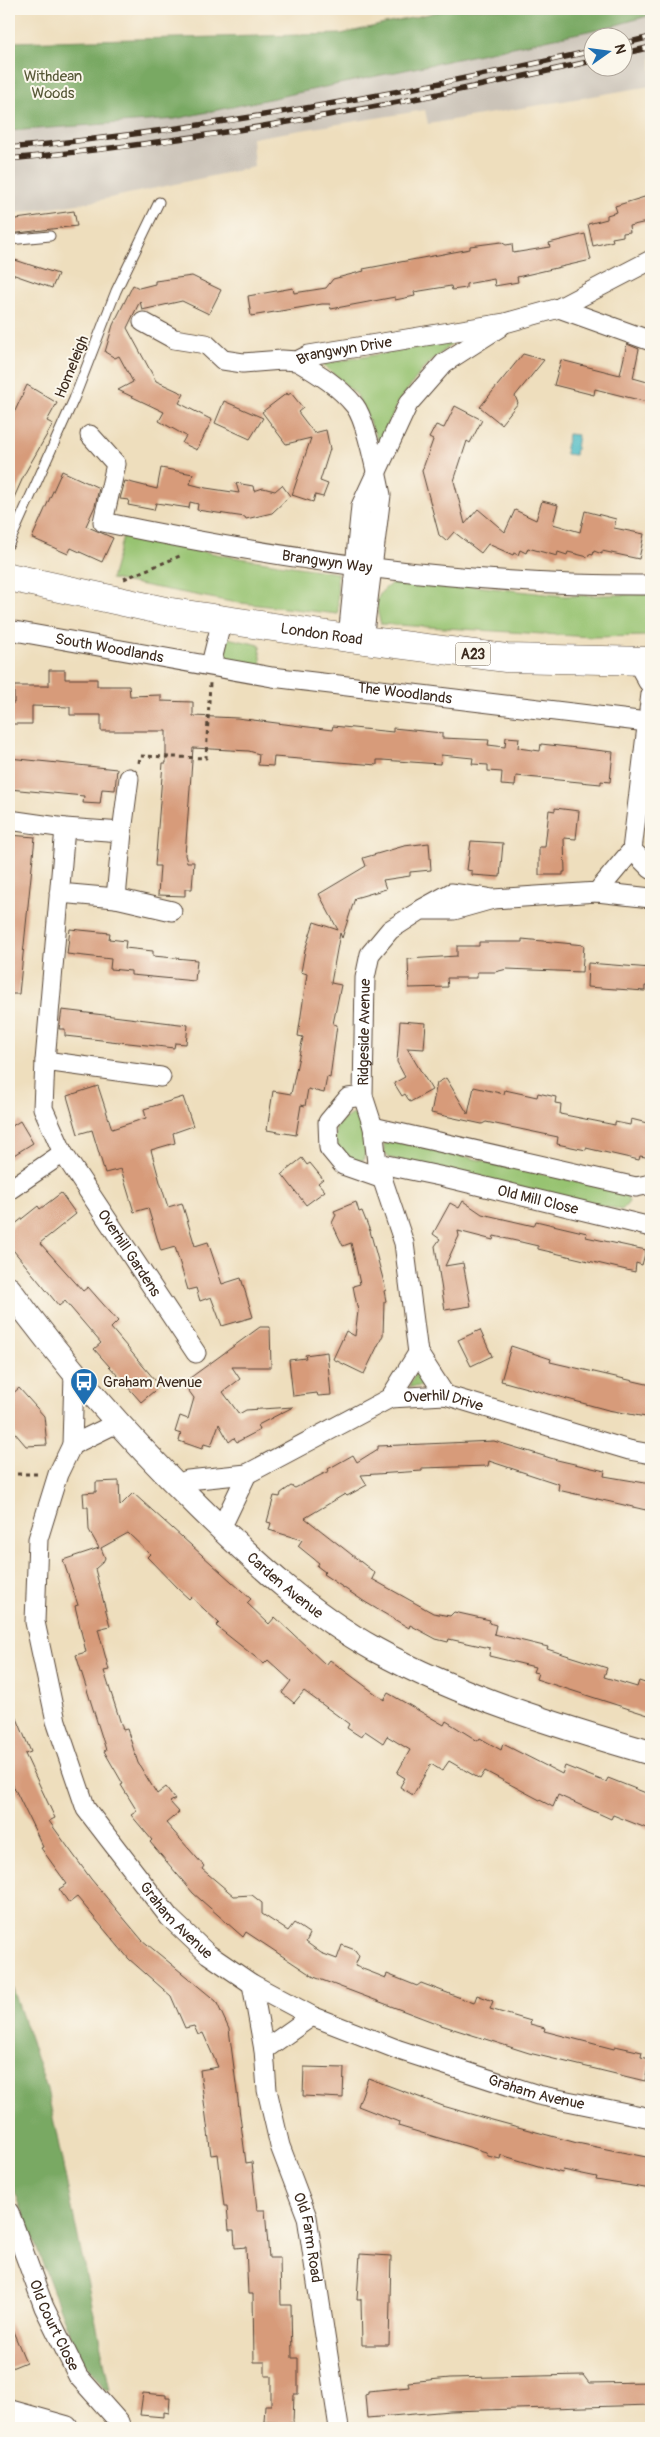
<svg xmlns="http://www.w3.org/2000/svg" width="660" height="2437" font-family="Pangolin,sans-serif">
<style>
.built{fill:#e0ceb1}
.industrial{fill:#cbc3b8;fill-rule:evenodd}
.green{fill:#97c371;stroke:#697648}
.forest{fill:#79a963;stroke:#5a6a40}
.water{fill:#4bbac3;stroke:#437270}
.building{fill:#d79b7a}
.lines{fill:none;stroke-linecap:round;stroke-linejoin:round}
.service-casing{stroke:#564536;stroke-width:11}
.minor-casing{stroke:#564536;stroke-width:21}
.tertiary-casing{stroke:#564536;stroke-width:26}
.trunk-casing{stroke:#564536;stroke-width:29}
.path{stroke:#564536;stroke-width:3;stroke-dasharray:4 4;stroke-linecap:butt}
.service{stroke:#fff;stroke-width:9}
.minor{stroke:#fff;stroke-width:19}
.tertiary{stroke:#fff;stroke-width:24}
.trunk{stroke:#fff;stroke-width:28}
.rail-casing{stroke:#3b2a1e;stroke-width:5.5}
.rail{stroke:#fbf7ec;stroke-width:4;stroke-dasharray:11;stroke-linecap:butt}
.labels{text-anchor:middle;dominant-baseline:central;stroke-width:4;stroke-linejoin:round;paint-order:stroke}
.shield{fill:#fbf7ec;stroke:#75685c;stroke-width:1}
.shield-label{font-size:14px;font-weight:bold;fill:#3b2a1e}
.park-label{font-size:15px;fill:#575837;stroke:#fbf7ec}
.street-label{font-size:15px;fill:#3b2a1e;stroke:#fbf7ec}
.poi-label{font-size:15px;fill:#3b2a1e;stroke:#fbf7ec;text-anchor:start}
</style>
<rect width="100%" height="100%" fill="#fbf7ec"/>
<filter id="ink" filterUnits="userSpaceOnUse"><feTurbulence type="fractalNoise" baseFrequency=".02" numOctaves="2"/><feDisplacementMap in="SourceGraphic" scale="10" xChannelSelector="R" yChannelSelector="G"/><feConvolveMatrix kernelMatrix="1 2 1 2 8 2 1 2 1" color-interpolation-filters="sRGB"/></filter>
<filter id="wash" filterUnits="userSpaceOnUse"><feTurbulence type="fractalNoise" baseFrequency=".0096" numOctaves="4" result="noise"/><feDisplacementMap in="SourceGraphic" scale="20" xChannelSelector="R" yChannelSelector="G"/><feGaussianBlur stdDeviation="1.12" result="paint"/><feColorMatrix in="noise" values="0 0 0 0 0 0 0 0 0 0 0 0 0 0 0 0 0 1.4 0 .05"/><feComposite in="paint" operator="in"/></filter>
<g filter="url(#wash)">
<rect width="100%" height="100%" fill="#eedebd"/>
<path class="built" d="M9 9H14V42H9Z"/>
<path class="industrial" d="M651 9V86L428 124 425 110 252 138 254 167 91 202 9 214V89ZM592 38H622V68H592Z"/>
<path class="green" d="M455 341 423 369 399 401 379 443 357 395 322 364Z
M123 536 227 556 337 573 338 614 232 602 111 579Z
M396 581 465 585 564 596 651 594V636L591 637 381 624C374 602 375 593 396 581Z
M227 638 260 645 262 670 226 661 221 655V646Z
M352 1114 361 1118 366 1144 364 1160 354 1162 345 1156 335 1143 336 1125Z
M389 1140 625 1192 629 1202 622 1210 389 1158 384 1152V1143Z
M418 1367 430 1386 409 1387Z"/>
<path class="forest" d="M450 9H651V15L616 25 175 119 9 131V42L341 34Z
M9 1977 47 2089 110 2390 105 2389 77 2353 9 2176Z"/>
<path class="water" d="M568 434 578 435 575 455 565 454Z"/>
<g id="blocks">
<path class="building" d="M651 195V221L629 226 630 232 623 233V236L612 238 613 241 593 246 588 224 607 219V215L617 212 615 206Z
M74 211 77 226 9 234V220Z
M585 234 591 260 517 277 518 282 495 286 494 279 466 284V288L452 290 451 286 414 292 415 296 395 300V297L331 309 330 304H322L251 316 248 296 293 288 294 293 326 288 333 279 364 271 363 269 470 249V246L501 242 506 245 512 244 513 253 550 247 549 243Z
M9 258 58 274 52 288 9 273Z
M192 276 221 290 209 314 182 301 142 310 140 301 127 328 156 381 184 394 179 403 212 420 197 450 182 443 186 436 159 421 164 412 118 390 133 382 119 356 115 358 105 352 113 325 133 285 139 288 155 284V281Z
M627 344 639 349 633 378 651 383V403L595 389 594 395 554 385 561 360 620 375Z
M523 354 544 360 515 396 518 403 501 424 480 407Z
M27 385 57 403 47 421 53 424 25 473 9 509V407L15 411Z
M287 393 288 395 291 393 303 408 298 412 314 433 326 430 330 449 320 481 328 484 323 497 315 495 313 502 292 495 311 438 286 444 262 412Z
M224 401 263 418 250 439 215 423Z
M455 406 482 420 470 443 467 441 454 481 465 524 478 509 505 532 515 510 536 520 542 501 558 505 553 524 580 532 585 511 616 519 614 528 644 534 639 559 602 551V554L594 551 593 555 589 554 588 557 568 552 567 555 558 552 557 556 528 548 526 553 520 550 518 555 514 553 513 555 488 544 481 553 454 532 446 541 439 535 422 471 433 440 429 438 436 425 444 428Z
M161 468 193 474 190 484 206 488 239 493 236 483 253 486 254 491 263 488 275 491 282 485 290 496 272 513 246 519 245 517 197 510 198 504 190 502 189 508 156 503 154 510 128 505 129 500 120 499 125 481 157 489Z
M62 471 99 488 95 506 86 526 113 538 102 562 71 548 68 554 32 538Z
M49 670H65V679H97V686H129L130 696 161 695V701L193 702V716L237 718 332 730 333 726 393 732V728L442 733V738L489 740 488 745 505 747 506 737 519 738 518 748 540 751 541 744 613 752 610 782 601 781V784L516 776 515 786 501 785 502 772 488 771V765L472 764 473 758 441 755 440 764 382 760H377V765L274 757 273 766 258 765 259 754 249 751 193 748 185 855 187 862H194L192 889H185V896L158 895 160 866H155L163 763H166V731H101V715H70V707L32 706V724H9V703H14V686H49Z
M9 758 117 769 115 790 102 789 100 804 83 803 84 796 9 789Z
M555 808 579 811 576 839 564 838 565 872H563V875H539V847H545L549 810 555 811Z
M9 835 35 837 19 994H9Z
M471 841 503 843 500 877 472 875V871L467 870Z
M429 843 431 870 410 872V876L383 880 386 889 355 898 342 938 340 933 331 983 341 985 333 1024 337 1025 330 1078 327 1077 324 1093 308 1089 305 1106 301 1105 296 1135 267 1130 273 1091 291 1094 303 1037 298 1036 307 974 301 972 305 950 314 922 338 930 319 894 366 866 363 858 404 846Z
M70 929 110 933 109 939 126 941 125 948 153 951V956L197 960 195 981 131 975V971L110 969 111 959 67 954Z
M522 939 584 945 582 972 507 969 495 972H477V978H447L448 987 409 988 408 959 457 956V946H479V942H522Z
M588 963 651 968V986H645V991L587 987Z
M62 1010 188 1025 186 1044 175 1043 174 1048 65 1036V1029H59Z
M400 1021 426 1023 424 1049 407 1048 432 1090 410 1102 405 1094 402 1096 394 1083 405 1077 397 1062Z
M446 1078 468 1114 474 1087 504 1094 505 1090 537 1097 538 1093 556 1097 555 1103 561 1104 560 1114 615 1125V1122L630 1125 631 1119 651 1124V1158L640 1156 639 1160 586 1148V1150L557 1144 558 1137 486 1122 482 1124 431 1113 437 1083Z
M98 1086 112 1129 146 1118 144 1109 183 1097 193 1126 173 1133 175 1143 151 1150 160 1182 168 1207 182 1203 195 1246 208 1242 222 1284 241 1278 253 1317 222 1326 211 1297 200 1301 196 1288 188 1290 175 1247 161 1251 148 1208 134 1212 121 1169 105 1173 92 1130 78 1134 67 1096Z
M20 1121 33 1143 9 1158V1128Z
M302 1158 307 1165 310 1163 323 1179 318 1183 325 1191 306 1205 282 1174Z
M61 1193 76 1214 40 1243 83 1291 88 1287 118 1321 111 1328 160 1386 141 1402 94 1349 101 1343 65 1301 59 1306 9 1245V1229L38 1206 40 1209Z
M463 1201 482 1214 534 1226 536 1221 587 1233 586 1237 646 1250 642 1265 636 1263 635 1272 538 1249V1246L521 1242 494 1236 493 1240 458 1231 459 1236 445 1266 463 1263 471 1306 445 1310 435 1246 440 1239 433 1234 450 1203 459 1208Z
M356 1202 359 1212 362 1211 370 1231 386 1290 384 1291 386 1301 384 1302 383 1335 364 1374 333 1359 346 1331 355 1336 358 1311 353 1286 360 1284 351 1243 343 1246 332 1223 336 1215 334 1211Z
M260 1327H270L271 1367H232L240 1379 223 1392 239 1414 246 1410 293 1407 258 1425 260 1430 237 1442 234 1438 229 1442 219 1424 211 1446 204 1444 202 1449 179 1441 181 1434 175 1432 180 1416 188 1419 194 1398 183 1383Z
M480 1330 492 1356 471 1366 458 1340Z
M511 1346 551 1359 550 1362 651 1385V1418L608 1410 501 1381Z
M327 1352 331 1395 318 1396 317 1393 293 1396 289 1360 306 1358 305 1355Z
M19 1388 44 1416 47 1445 26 1446 9 1426V1397Z
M494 1441 557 1460 605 1471 604 1476 651 1484 646 1510 558 1490 559 1484 489 1461 488 1466 422 1468V1471L361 1475 367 1485 347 1496 345 1494 305 1518 375 1573 372 1579 433 1613 450 1616 454 1612 490 1620 489 1623 496 1625 494 1634 548 1647 547 1649 607 1668 604 1677 637 1687 639 1681 651 1685V1716L536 1679 538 1673 533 1672 535 1667 489 1656 490 1648 449 1639 448 1642 436 1639 410 1625 409 1628 365 1602 323 1574 325 1572 317 1566 319 1563 298 1546 302 1540 269 1530 271 1523 267 1522 274 1496 280 1497 281 1493 291 1486 295 1488 329 1471 328 1469 353 1455 357 1462 378 1449V1446Z
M119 1481 120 1506 133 1493 251 1599 247 1603 269 1624 275 1617 326 1665 330 1660 384 1700 388 1693 444 1725 446 1721 478 1741 480 1738 501 1750 503 1744 562 1774 565 1766 606 1782 608 1778 651 1795V1830L613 1815 611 1819 558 1795 553 1807 485 1771 480 1779 449 1761 442 1771 431 1764 413 1795 400 1787 405 1778 397 1773 410 1750 387 1736 383 1743 365 1731 361 1737 347 1728 349 1724 304 1691 294 1703 282 1693 291 1681 268 1660 264 1664 216 1626 219 1623 191 1597 189 1599 178 1589 147 1557 150 1554 128 1533 101 1548 105 1558 103 1562 95 1569 110 1626 98 1629 109 1670 104 1671 123 1730 127 1729 138 1763 157 1794 166 1787 175 1799 170 1802 179 1812 166 1823 204 1866 202 1869 234 1896 252 1895 262 1903V1914L288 1931 294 1923 310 1934 306 1942 321 1953 337 1959 342 1945 355 1950 359 1956 355 1966 386 1978 387 1974 417 1986 421 1983 474 2003 477 1995 493 2001 490 2009 531 2021 530 2024 545 2028 544 2031 614 2049 615 2046 642 2052 641 2057 650 2059 645 2081 529 2053 441 2025 314 1977 246 1932 243 1937 193 1893 150 1842 152 1840 131 1815 137 1811 121 1785 123 1784 104 1751 106 1750 76 1655 86 1652 75 1606 78 1605 63 1560 99 1548 89 1530 88 1507H84L83 1493 96 1492V1482Z
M9 1699 31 1752 25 1754 55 1818 49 1821 91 1879 142 1940 216 2001 229 2029 246 2163 252 2162 257 2210H265L269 2258H280L281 2305H291L292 2358H298V2394H294L293 2423 264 2422 265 2405H271V2376H265V2362H254L253 2294H248L246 2247 235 2248 234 2230H229L227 2206H224L218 2154 211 2155 200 2070 218 2067 203 2033 198 2035 194 2026 185 2028 171 1996 129 1959 77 1897 69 1903 59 1889 67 1884 41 1848 43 1847 9 1777Z
M304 2067 344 2068 343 2098 303 2096Z
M368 2078 443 2106 481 2117 577 2143 651 2158V2189L596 2180 597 2177 563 2170 562 2173 501 2155 500 2159 488 2156 486 2152 398 2126 399 2122 358 2106Z
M360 2254 391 2256 389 2345H362L361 2299H357Z
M9 2322 26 2362 9 2369Z
M583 2375 589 2383 651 2382V2405L450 2411 367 2418 365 2395 368 2394V2391L409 2387 408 2382 450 2378Z
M143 2393 166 2395V2398H170L169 2413 164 2412V2417L140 2415Z"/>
</g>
</g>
<g filter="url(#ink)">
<use href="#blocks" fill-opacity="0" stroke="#564536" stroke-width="1"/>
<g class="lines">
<defs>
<path id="service" d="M9 240 50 236
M9 544 74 399 116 291 159 202"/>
<g id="minor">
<path d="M559 308 651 341"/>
<path d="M143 322 174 339 206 344 223 360 243 363 282 360 297 361"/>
<path id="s1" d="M90 435 116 464 103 522C284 560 466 586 651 585"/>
<path id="s2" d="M9 630 272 677 647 722"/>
<path d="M348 638 361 506 408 404 444 363 500 327"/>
<path id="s3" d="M363 640 381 495C377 475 366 420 355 406 339 386 319 374 297 361L309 355 505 323 559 308 651 260"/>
<path d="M637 662 648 682 651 684"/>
<path d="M211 664 222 620"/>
<path d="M9 820 65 828"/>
<path d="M122 832 129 778"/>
<path d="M632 850 651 869"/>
<path d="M597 892 651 898"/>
<path d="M116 898 172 911"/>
<path d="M422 909 451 893 487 898"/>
<path d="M45 1061 161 1077"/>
<path d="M363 1096 348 1098 328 1122 329 1148 343 1165 383 1179"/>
<path d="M373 1127 636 1187 651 1184"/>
<path id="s4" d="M63 1153 196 1353"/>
<path id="s5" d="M377 1163 444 1177 651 1227"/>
<path d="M9 1190 63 1153 43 1108 45 1061 65 828 122 832 116 898 59 893"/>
<path id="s6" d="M445 1395 418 1353 404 1243 377 1163 373 1127 363 1096 365 978 370 954 390 930 421 910H454L493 899 597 892 632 850 651 694"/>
<path d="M390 1398 418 1353"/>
<path id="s7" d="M117 1423 72 1445 58 1474 38 1539 35 1622 56 1721 86 1809 169 1917 208 1954 252 1984 312 2016 399 2050 538 2095 651 2118"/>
<path d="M72 1445 74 1374"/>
<path d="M177 1485 188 1480 247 1474"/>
<path id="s8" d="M219 1527 226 1518 247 1474 390 1398 445 1395 629 1450 651 1454"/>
<path id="s9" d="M252 1984 264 2050 267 2090 280 2146 307 2217 339 2428"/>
<path d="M264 2050 312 2016"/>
<path id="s10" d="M9 2212 44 2307 78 2376 119 2422 121 2428"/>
</g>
<g id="tertiary">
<path id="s11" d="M9 1289C66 1368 130 1439 199 1507 254 1561 309 1613 376 1650 459 1696 561 1727 651 1753"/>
<path d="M9 2412 66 2428"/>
</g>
<g id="trunk">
<path id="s12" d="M9 577 165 611 348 638 506 658 651 661"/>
</g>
</defs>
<use href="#service" class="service-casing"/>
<use href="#minor" class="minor-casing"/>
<use href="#tertiary" class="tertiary-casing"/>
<use href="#trunk" class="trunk-casing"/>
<path class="path" d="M124 579 180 556
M139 763 140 756 206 758 210 683
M9 1474H41"/>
<use href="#service" class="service"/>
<use href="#minor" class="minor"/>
<use href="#tertiary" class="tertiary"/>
<use href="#trunk" class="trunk"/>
<defs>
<path id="rail" d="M622 44 651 37
M622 54 651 47
M9 148C205 130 400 94 592 51
M9 159C206 141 400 105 592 61"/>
</defs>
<use href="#rail" class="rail-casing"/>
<use href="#rail" class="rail"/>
</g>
</g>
<defs>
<symbol id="bus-pin" viewBox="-11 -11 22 30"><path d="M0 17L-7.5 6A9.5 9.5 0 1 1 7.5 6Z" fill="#1f6fb2" stroke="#fbf7ec"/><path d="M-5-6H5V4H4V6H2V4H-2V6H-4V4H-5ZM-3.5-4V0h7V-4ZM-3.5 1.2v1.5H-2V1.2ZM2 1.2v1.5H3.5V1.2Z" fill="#fff"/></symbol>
</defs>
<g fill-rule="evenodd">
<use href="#bus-pin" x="68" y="1366" width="32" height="43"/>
</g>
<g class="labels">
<rect class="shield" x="455.5" y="642.5" width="35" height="23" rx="4"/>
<g class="shield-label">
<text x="473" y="654">A23</text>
</g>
<g class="park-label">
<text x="53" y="76">Withdean<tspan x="53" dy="17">Woods</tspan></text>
</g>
<g class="street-label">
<text stroke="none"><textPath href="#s3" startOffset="362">Brangwyn Drive</textPath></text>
<text transform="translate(72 367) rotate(-68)">Homeleigh</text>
<text stroke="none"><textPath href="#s1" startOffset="326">Brangwyn Way</textPath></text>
<text stroke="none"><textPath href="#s12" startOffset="318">London Road</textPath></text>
<text stroke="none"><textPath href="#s2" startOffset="102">South Woodlands</textPath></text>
<text stroke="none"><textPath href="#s2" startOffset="401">The Woodlands</textPath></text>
<text stroke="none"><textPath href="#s6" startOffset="378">Ridgeside Avenue</textPath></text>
<text stroke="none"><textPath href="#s5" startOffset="165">Old Mill Close</textPath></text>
<text stroke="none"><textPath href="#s4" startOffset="120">Overhill Gardens</textPath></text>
<text stroke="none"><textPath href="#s8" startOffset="276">Overhill Drive</textPath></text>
<text stroke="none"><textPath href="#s11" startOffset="406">Carden Avenue</textPath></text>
<text stroke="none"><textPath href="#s7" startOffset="571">Graham Avenue</textPath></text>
<text stroke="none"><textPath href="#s7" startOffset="976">Graham Avenue</textPath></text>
<text stroke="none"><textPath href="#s9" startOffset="261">Old Farm Road</textPath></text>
<text stroke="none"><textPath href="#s10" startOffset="122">Old Court Close</textPath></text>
</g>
<g class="poi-label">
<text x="103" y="1382">Graham Avenue</text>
</g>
</g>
<rect width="660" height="2437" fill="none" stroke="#fbf7ec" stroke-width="30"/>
<g transform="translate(608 52) rotate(76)"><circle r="24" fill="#fbf7ec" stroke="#aea59a"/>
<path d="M0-4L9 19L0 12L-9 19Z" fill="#1f6fb2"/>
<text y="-8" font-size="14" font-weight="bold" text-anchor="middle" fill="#3b2a1e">N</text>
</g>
</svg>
